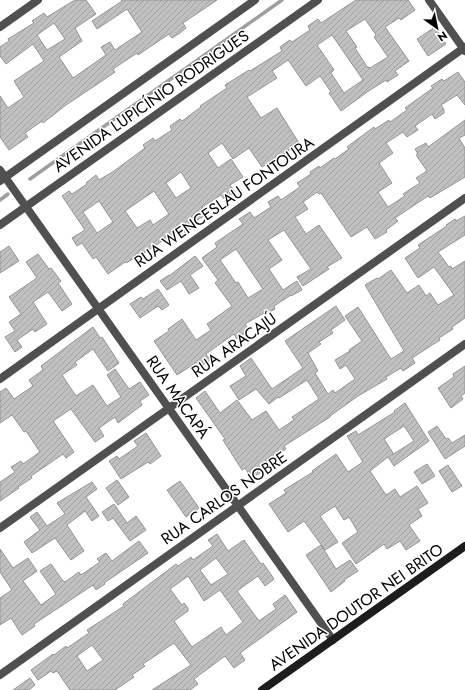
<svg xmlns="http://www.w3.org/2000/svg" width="465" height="690" font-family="Jost,sans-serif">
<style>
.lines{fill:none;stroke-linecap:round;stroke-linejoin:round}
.stream{stroke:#9e9e9e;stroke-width:3.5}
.building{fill:url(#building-hatch);stroke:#949494;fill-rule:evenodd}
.minor{stroke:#505050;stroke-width:8}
.tertiary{stroke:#505050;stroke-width:8}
.secondary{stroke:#1d1d1d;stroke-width:8}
.labels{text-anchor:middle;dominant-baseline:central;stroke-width:3;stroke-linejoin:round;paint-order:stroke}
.street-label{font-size:16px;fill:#000;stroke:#fff}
</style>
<defs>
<pattern id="building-hatch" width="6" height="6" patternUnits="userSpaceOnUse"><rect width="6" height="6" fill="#c0c0c0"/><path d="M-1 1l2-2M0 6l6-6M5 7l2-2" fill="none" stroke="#a3a3a3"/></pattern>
</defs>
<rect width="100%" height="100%" fill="#fff"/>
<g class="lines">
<path class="stream" d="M30 179 282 0
M0 200 8 194"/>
</g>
<path class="building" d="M75 0H86L96 14 75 28 82 41 59 57 73 78 106 55 101 47 110 42 115 50 142 32 127 9 97 29 92 21 122 1 121 0H217L183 23 186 28 180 33 172 38 169 34 138 55 137 53 113 69 115 72 99 83 66 105 43 123 42 121 25 133 28 137 9 150 0 137V96L8 108 24 97 14 81 44 61 33 44 6 64 0 56V47L9 41 8 39 34 23 32 21 44 13 47 17ZM54 23 65 39 47 50 37 35Z
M356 0H408L415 10 401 20 399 18 385 27 409 61 395 71 398 75 387 82 386 80 370 90 341 111 329 93 331 92 320 76 306 86 288 60 272 71 277 78 247 97 261 118 277 108 299 143 277 159 276 158 262 167 249 148 233 159 222 143 208 153 218 168 231 159 243 177 230 185 235 192 224 199 221 195 202 207 207 214 193 223 195 226 185 233 183 229 166 241 165 239 138 257V256L126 263 125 262 108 274 96 257 93 259 82 243 77 246 72 238 85 230 62 196 69 191 72 194 87 184 86 183 96 175 99 180 114 171 145 148 143 145 153 138 155 141 172 130 170 126 180 119 182 121 201 107 200 106 227 88 225 85 249 70 250 71 282 51 280 47 290 40 292 42 310 30 308 26 318 19 321 23ZM365 19 376 35 374 37 388 57 370 68 369 67 368 68 355 48 357 47 346 31ZM332 35 363 80 344 93 331 73 334 70 317 45ZM181 172 191 188 176 198 166 183ZM154 191 169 214 153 225 150 220 137 228 125 211ZM99 201 113 222 97 233 83 212Z
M435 27 446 44 428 56 417 39Z
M458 72 465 82V105L457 95 441 105 444 110V113L435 119 432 114 415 126 418 130 407 137 403 132 386 143 393 153 379 163 392 183 378 192 388 207 405 196 403 194 420 183 416 178 427 171 416 155 418 154 415 149 426 143 428 147 465 120V135L459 138 465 148V177L430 198 428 196 395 218 398 221 386 230 387 232 375 239 367 227 351 237 321 193 319 194 317 192 303 202 308 209 295 217 306 234 319 225 342 258 327 267 329 269 303 286 297 277 311 269 284 230 268 240 282 260 269 269 283 290 297 281 302 290 291 296V295L274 306 275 309 265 315 264 313 245 324 249 330 237 339 234 334 206 354 210 360 200 367 197 362 177 375 154 341 169 331 168 329 182 319 196 340 211 330 207 324 232 306 215 283 218 280 202 258 217 247 215 243 243 224 239 219 250 212 254 218 271 207 268 202 278 196 281 200 300 187 297 183 311 174 310 172 319 166 320 168 334 158 335 159 349 149 347 147 374 127 375 129 389 120 390 122 407 110 405 108 433 88 431 86 442 79 444 81ZM236 249 263 289 248 298 238 282 236 283 220 260Z
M465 216V235L438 252 449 267 451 266 452 269 465 261V318L452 327 453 329 439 338 440 340 412 358 415 363 403 371 401 368 386 377 387 379 358 396 330 416V417L284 446 286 449 262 465 265 470 251 478 245 468 242 470 223 440 225 439 196 398 205 391 220 413 237 400 252 420 266 411 279 430 294 420 292 417 319 399 307 380 279 398 278 397 269 404 256 389 239 400 230 386 246 376 240 366 251 358 272 389 303 368 285 341 336 306 345 320 331 330 333 333 319 342 321 344 308 353 318 371 315 373 328 394 333 390 335 393 355 379 346 365 340 369 335 360 350 351 349 350 362 341 345 316 358 307 391 359 404 351 365 285 377 278 378 279 391 270 407 293 419 285 426 296 430 293 438 305 454 295 434 267 418 278 405 258 420 248 418 245 447 226 446 225 455 219 456 221Z
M9 246 19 261 0 273V252Z
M38 254 49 269 51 268 61 281 58 283 72 304 62 311 48 292 33 302 47 324 35 332 33 329 17 340 22 347 15 352 5 337 15 331 9 322 21 314 9 297 37 278 26 262Z
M195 256 203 266 190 275 199 288 189 294 181 281 167 290 160 281 169 275V276Z
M158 289 169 305 162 310 158 306 140 318 130 304 141 297 143 299Z
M93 327 100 338 102 337 119 363 108 371 93 349 75 362 77 365 62 375 76 396 93 385 107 406 121 397 107 375 115 369 129 389 140 382 149 395 140 401 142 405 118 423 115 417 99 428 104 436 95 442 71 409 53 421 74 452 66 458 63 454 50 463 31 476 32 478 18 487 19 488 0 501V482L15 472 11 467 21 461 23 464 40 452 26 431 24 432 12 415 0 423V392L6 388 14 399 33 386 29 380 43 370 41 366Z
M465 366V393L461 396 463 399 451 408 438 388 454 377 453 374Z
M405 403 429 441 394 466 388 457 370 471 386 495 395 489 400 497 417 486 428 503 418 509 422 516 409 525 420 541 406 550 400 541 387 549 384 544 356 564 342 543 358 532 349 517 344 520 335 506 320 516 338 542 325 550 304 521 288 532 269 504 286 493 284 490 313 472 312 471 336 454 348 472 363 462 347 436 356 431 358 435 395 412 394 411ZM404 426 414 441 392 455 393 453 384 439Z
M437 426 446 439 448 438 452 443 465 435V446L445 459 428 432Z
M146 433 161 456 150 464 148 462 121 479 109 461 117 456 119 459 138 446 134 441Z
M427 464 435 476 422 484 414 472Z
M448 465 462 486 452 492 439 471Z
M117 480 129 497 118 505 106 488Z
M180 481 199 508 186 517 167 490Z
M92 482 97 489 86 497 99 516 92 521 85 511 67 525 84 551 71 560 55 538 32 553 24 542 40 530 30 517 37 512 47 526 65 514 57 503Z
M114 504 127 523 136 516 146 530 130 541 113 518 108 521 102 512Z
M217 534 228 551 244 540 261 564 263 563 274 579 265 586 258 576 237 591 259 621 276 609 273 604 285 595 297 612 240 653 245 660 234 668 225 656 194 679 198 684 190 690H152L191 665 174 643 143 664 145 666 132 675 134 677 115 690H70L57 671 53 673 51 671 38 680 31 670 53 654 54 655 66 646 67 648 89 633 87 630 124 606 123 604 176 564 178 566 191 557 193 560 213 546 208 540ZM216 558 228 574 211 585 200 570ZM188 576 204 601 220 590 243 622 226 635 221 627 192 647 174 621 188 611V608L184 603 182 605 170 589ZM92 645 103 660 87 671 77 656Z
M139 541 148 553 104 583 105 584 96 590 93 585 81 593 34 624 35 626 22 635 11 618 0 625V598L12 590 0 572V549L13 568 28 558 37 571 23 581 41 605 56 594 40 571 51 564 63 581H64L65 582 79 572 81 575 100 562 97 559 106 553 112 561Z
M321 545 336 569 350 560 358 571 344 580 345 581 331 592 306 555Z
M30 678 35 685 29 690H13Z"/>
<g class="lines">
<path class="minor" d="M0 27 38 0
M0 170 333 640
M0 379 465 47
M0 528 465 198
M0 675 465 344"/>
<path class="tertiary" d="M429 0 465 51
M0 181 255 0
M0 225 318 0"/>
<path class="secondary" d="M262 690 465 546"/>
</g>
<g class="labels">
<g class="street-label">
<text transform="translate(151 101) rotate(-35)">AVENIDA LUPICÍNIO RODRIGUES</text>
<text transform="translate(224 202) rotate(-35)">RUA WENCESLAU FONTOURA</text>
<text transform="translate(234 345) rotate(-35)">RUA ARACAJÚ</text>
<text transform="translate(178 397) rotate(55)">RUA MACAPÁ</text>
<text transform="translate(224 498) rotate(-35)">RUA CARLOS NOBRE</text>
<text transform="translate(356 607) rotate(-35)">AVENIDA DOUTOR NEI BRITO</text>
</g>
</g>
<g transform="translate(437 28) rotate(147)" stroke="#ffffff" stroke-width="3" paint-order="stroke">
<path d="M0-3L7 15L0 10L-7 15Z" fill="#000000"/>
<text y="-6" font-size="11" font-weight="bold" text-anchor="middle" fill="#000000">N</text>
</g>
</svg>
